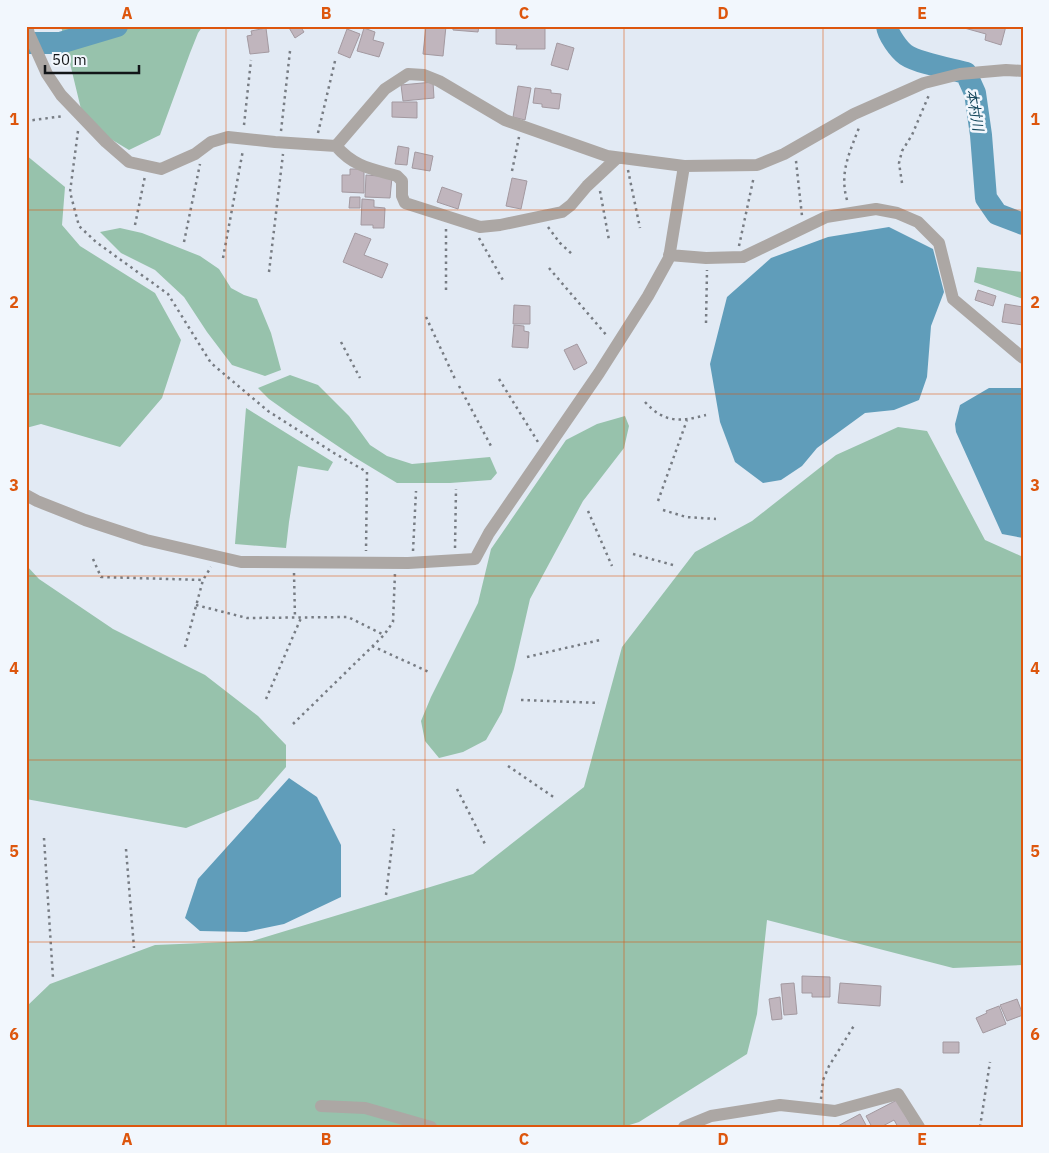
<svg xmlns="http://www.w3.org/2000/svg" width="1049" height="1153" font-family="'IBM Plex Sans','Noto Sans JP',sans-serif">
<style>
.green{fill:#97c2ac}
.water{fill:#609dba}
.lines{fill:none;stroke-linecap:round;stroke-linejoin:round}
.river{stroke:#609dba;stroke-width:22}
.building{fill:#c0b5bd;stroke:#a399a0}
.path{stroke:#777c83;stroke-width:2.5;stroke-dasharray:2.5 4;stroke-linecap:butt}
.minor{stroke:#aca7a4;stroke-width:12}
.grid{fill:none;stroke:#dd560d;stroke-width:1;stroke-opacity:0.55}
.labels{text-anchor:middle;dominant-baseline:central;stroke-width:5;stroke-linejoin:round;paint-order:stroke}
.water-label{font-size:14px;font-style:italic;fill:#14475c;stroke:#f2f7fd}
.neatline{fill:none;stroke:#dd560d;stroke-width:2}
.grid-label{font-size:16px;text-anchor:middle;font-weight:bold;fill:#dd560d}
</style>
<rect width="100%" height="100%" fill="#e2eaf4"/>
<path class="green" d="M61 26H203L198 33 190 53 160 135 129 150 109 138 81 109Z
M26 155 65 187 62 225 80 246 155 293 181 340 162 398 120 447 41 424 26 428Z
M120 228 142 233 200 256 219 269 231 288 244 295 257 299 271 333 281 370 265 376 232 365 207 332 184 297 155 270 121 253 100 232Z
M977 267 1023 272V299L974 282Z
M290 375 318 385 349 416 370 445 387 456 412 464 490 457 497 473 491 480 450 483H397L354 457 293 416 269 399 258 388Z
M246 408 333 462 328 471 298 466 289 522 286 548 235 544Z
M625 416 629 426 624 448 583 501 530 599 514 669 502 712 486 740 463 752 439 758 425 741 421 721 431 697 478 603 491 549 566 440 597 424Z
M898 427 927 431 985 540 1023 557V965L953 968 767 920 757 1014 747 1054 639 1122 623 1127H26V1007L50 984 155 945 252 941 473 874 584 787 622 647 695 552 752 521 836 455Z
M26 565 39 579 113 629 205 675 258 716 286 745V767L258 799 186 828 26 799Z"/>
<path class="water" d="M889 227 933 249 944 292 931 326 927 377 919 400 894 410 865 413 817 448 802 466 781 480 763 483 735 462 720 422 710 364 727 297 771 258 828 237Z
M989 388H1023V538L1002 534 956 432 955 424 960 405Z
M289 778 317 797 341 845V897L284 924 246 932 200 931 185 918 198 879Z"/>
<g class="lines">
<path class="river" d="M887 26C888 35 899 50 906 55 918 63 951 69 966 73L975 93 981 135 986 198 997 214 1023 224
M26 43H60L117 26"/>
</g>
<path class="building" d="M288 26H300L304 32 295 38Z
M426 26H446L443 56 423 54Z
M453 26H479L478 32 453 30Z
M496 26 545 28V49H516L517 45 496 44Z
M957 26H1006L1001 45 985 40 986 34Z
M266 28 269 52 250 54 247 36 252 35 251 31Z
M364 28 375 32 373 40 384 43 379 57 357 51Z
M347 29 360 34 350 58 338 53Z
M557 43 574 48 568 70 551 65Z
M433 82 434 98 403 101 401 85Z
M518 86 531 88 525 120 513 117Z
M535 88 551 90V93L561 94 559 109 542 107V104L533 103Z
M392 102H417V118L392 117Z
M398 146 409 148 407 165 395 164Z
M415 152 433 156 430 171 412 168Z
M350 169H364V193L342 192V175H350Z
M366 175 392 177 390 198 365 197Z
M512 178 527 181 521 209 506 206Z
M442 187 462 194 458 209 437 202Z
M350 197H360V208H349Z
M362 199 374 200V207L385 208 384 228H373V225H361Z
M355 233 371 239 364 255 388 264 382 278 343 262Z
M978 290 996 296 993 306 975 300Z
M1005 304 1023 307V325L1002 322Z
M514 305 530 306V324H513Z
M514 325 524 326V331L529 332 528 348 512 347Z
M577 344 587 363 574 370 564 350Z
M802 976 830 977V997H812V993H802Z
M794 983 797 1014 784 1015 781 984Z
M840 983 881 986 880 1006 838 1003Z
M780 997 782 1019 772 1020 769 999Z
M1017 999 1023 1015 1007 1021 1000 1005Z
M999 1006 1006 1024 983 1033 976 1018 987 1013 986 1011Z
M943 1042H959V1053H943Z
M897 1100 912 1127H898L894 1120 881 1127H872L866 1116Z
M860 1114 867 1127H836Z"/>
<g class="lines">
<path class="path" d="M26 121 64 116
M244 125 251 60
M78 131 70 192 79 226 96 242 168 294 211 363 268 411 334 453 367 472 366 551
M281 131 290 51
M318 133 335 61
M796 161 802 216
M628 170 640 228
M512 171 519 137
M902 183 899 163 902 151 912 135 929 95
M600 191 609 240
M847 200C839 172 850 152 860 125
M135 225 145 176
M548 227 560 243 573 255
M446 229V294
M479 238 504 282
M184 242 200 164
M739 246 754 176
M223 258 243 150
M549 268 608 337
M269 272 283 154
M426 317 455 379
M706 323 707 270
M341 342 360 378
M499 379 538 442
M459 386 491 446
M645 402C664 423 680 422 706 415
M658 501 687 420
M663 510 686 517 716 519
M588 511 612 566
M455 548 456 489
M413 551 416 491
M633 554 673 565
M93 559 101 577 203 580
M294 573 295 618
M196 605 247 618 348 617 384 635
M372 646 429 672
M185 647 203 580 211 567
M527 657 600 640
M266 699 301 618
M521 700 599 703
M293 724 384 635 393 622 395 573
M508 766 555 798
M457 789 486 846
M44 838 53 978
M126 849 134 948
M386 895 394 829
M821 1099 823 1080 829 1066 855 1024
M980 1127 990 1062"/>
<path class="minor" d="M27 26 29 34 47 74 61 95 106 142 129 162 161 169 195 154 211 142 228 137 275 142 336 146 385 89 408 74 424 75 439 81 505 120 607 156 684 166 757 165 784 154 854 114 924 83 960 74 1006 70 1023 71
M336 146C354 167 372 169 397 176L402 181V196L405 203 480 227 500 225 562 212 571 205 587 186 617 158
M669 255 706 258 743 257 826 217 876 209 897 213 918 222 939 243 953 299 1023 358
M26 495 37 501 85 520 146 540 241 562 408 563 475 559 489 533 599 373 648 296 669 258 684 166
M321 1106 365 1108 431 1127
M684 1127 711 1116 780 1105 835 1111 898 1094 919 1127"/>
</g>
<path class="grid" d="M226 26V1127M425 26V1127M624 26V1127M823 26V1127M26 210H1023M26 394H1023M26 576H1023M26 760H1023M26 942H1023"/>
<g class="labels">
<g class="water-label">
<text transform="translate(975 110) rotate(80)">本村川</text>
</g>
</g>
<rect width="1049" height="1153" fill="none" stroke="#f2f7fd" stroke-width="55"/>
<path d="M45 65v8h94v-8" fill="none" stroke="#121518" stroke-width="2.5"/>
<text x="52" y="65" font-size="15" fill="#121518" stroke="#f2f7fd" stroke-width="4" paint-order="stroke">50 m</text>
<rect x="28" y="28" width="994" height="1098" class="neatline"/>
<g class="grid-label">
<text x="127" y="19">A</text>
<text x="326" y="19">B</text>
<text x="524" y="19">C</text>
<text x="723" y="19">D</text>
<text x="922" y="19">E</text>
<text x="14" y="125">1</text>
<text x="1035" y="125">1</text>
<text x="14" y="308">2</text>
<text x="1035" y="308">2</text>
<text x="14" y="491">3</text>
<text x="1035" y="491">3</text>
<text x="14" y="674">4</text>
<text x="1035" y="674">4</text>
<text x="14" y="857">5</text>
<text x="1035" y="857">5</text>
<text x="14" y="1040">6</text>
<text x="1035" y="1040">6</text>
<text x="127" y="1145">A</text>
<text x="326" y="1145">B</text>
<text x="524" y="1145">C</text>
<text x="723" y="1145">D</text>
<text x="922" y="1145">E</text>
</g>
</svg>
